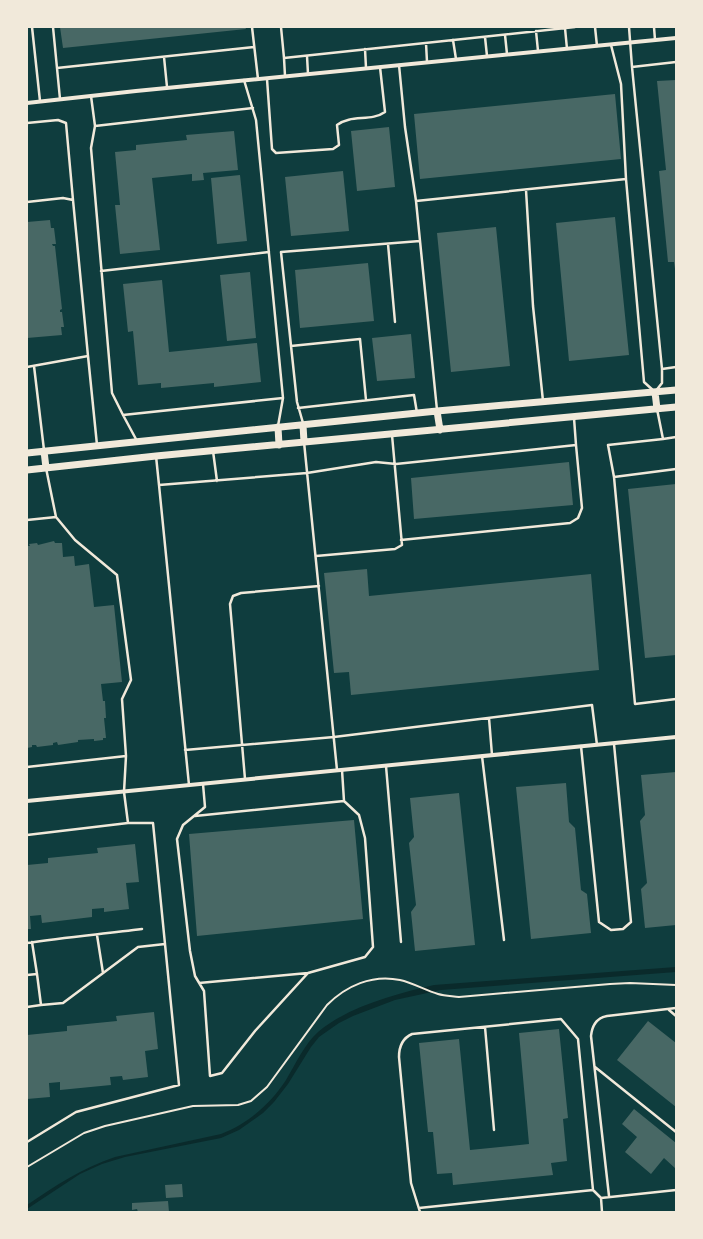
<svg xmlns="http://www.w3.org/2000/svg" width="703" height="1239" font-family="Signika,sans-serif">
<style>
.water{fill:#0a2a2b}
.building{fill:#486865}
.lines{fill:none;stroke-linecap:round;stroke-linejoin:round}
.path{stroke:#f1e9da;stroke-width:2}
.service{stroke:#f1e9da;stroke-width:2.5}
.minor{stroke:#f1e9da;stroke-width:4}
.tertiary{stroke:#f1e9da;stroke-width:7}
</style>
<rect width="100%" height="100%" fill="#0f3d3e"/>
<path class="water" d="M676 967V972L441 990 395 1000 353 1016 339 1023 319 1037 311 1047 288 1084 274 1102 263 1113 239 1130 221 1138 125 1157 102 1164 80 1174 27 1209V1205C55 1186 82 1168 115 1157L221 1134C248 1124 271 1103 286 1080 296 1063 304 1045 318 1032 349 1006 396 994 434 985Z"/>
<path class="building" d="M60 27H245L246 29 63 48Z
M676 80V269H675L674 262H668L659 171 666 170 657 81Z
M615 94 621 159 420 179 414 114Z
M389 127 395 187 357 191 351 131Z
M234 131 238 170 203 173 204 180 192 181V174L152 178 160 250 120 254 115 205H120L115 152 136 150V145L187 140 186 135Z
M343 171 349 231 291 236 285 177Z
M240 175 247 241 217 244 211 178Z
M615 217 629 355 569 361 556 223Z
M50 220 51 228H54L56 244H52L53 246H55L62 309 60 310V312H62L64 327H61L62 335 27 338V222Z
M496 227 510 366 451 372 437 233Z
M368 263 374 321 300 328 295 270Z
M250 272 256 338 227 341 220 275Z
M162 280 169 352 257 343 261 382 214 387V383L161 388V383L138 385 133 331 128 332 123 284Z
M411 334 415 378 377 381 372 338Z
M569 462 573 505 414 519 411 478Z
M676 484V655L645 658 628 489Z
M54 541 55 543H62L63 557 74 556 75 566 89 564 94 607 114 605 122 682 101 684 103 701H105L106 718H104L106 738H103V740L94 741V739L78 740V742L58 745 57 742 53 743V745L37 747 36 745H32V747L27 748V546H30L29 544 37 543 38 545Z
M367 569 369 596 591 574 599 670 351 695 349 672 334 673 324 573Z
M676 772V925L645 928 641 889 647 883 640 821 645 815 641 775Z
M566 783 569 822 575 828 581 890 587 894 591 933 531 939 516 787Z
M459 793 475 945 415 951 411 912 416 905 409 843 414 837 410 798Z
M354 820 363 919 197 936 189 834Z
M135 844 139 882 126 883 129 909 104 912V908L92 909V917L42 923 41 915 30 916 31 929H27V865L48 863V858L98 853 97 848Z
M154 1012 158 1049 145 1051 148 1077 123 1080 122 1076 110 1077 111 1085 60 1090V1082L49 1083 50 1097 27 1099V1035L67 1031V1026L117 1021 116 1016Z
M648 1021 676 1043V1107L617 1060Z
M559 1029 568 1118 563 1119 567 1161 551 1163 553 1175 453 1185 452 1173 437 1174 433 1132H428L419 1043 459 1039 470 1150 529 1144 519 1033Z
M634 1109 676 1143V1169L664 1158 651 1174 625 1152 637 1137 622 1124Z
M182 1184 183 1197 166 1198 165 1185Z
M168 1201 169 1212H138L137 1209 132 1210V1203Z"/>
<g class="lines">
<path class="path" d="M27 1167 84 1133 105 1126 193 1106 238 1105 251 1101 267 1087 327 1005C346 986 372 974 400 980 413 983 425 990 438 994 445 996 452 996 459 997L610 984 630 983 676 985"/>
<path class="service" d="M32 27 40 101
M53 27 60 99
M252 27 258 79
M281 27 284 58 575 27
M595 27 597 46
M629 27 632 67
M654 27 655 40
M565 28 567 49
M536 31 538 51
M505 35 507 54
M485 37 487 56
M453 40 456 59
M426 43 427 62
M365 49 366 68
M307 56 308 74
M164 57 167 87
M284 58 285 76
M399 65 405 127 416 201 626 179 621 84 611 45
M57 68 254 47
M267 79 272 149 276 153 333 149 339 145 337 125C351 114 371 122 385 112L380 67
M244 80 256 120 283 398 278 426
M91 96 95 126 91 148 112 393 123 415
M27 123 58 120 66 123 73 200
M95 126 253 108
M626 179 644 382 655 392 662 383V369L632 67 676 62
M526 190 533 306 543 401
M416 201 437 410
M27 202 63 198 73 200 88 356 27 367
M388 244 395 322
M101 271 269 252
M291 346 360 339 366 400
M88 356 97 445
M34 366 44 450
M662 369 676 367
M298 408 414 395 417 413
M657 409 663 439 608 445 614 477 635 704 676 699
M303 423 297 402 281 252 420 241
M663 439 676 437
M137 441 123 415 283 398
M304 442 337 770
M213 451 217 481
M156 456 159 485 307 473 376 462 396 464 576 445 574 418
M614 477 676 469
M159 485 189 785
M27 520 56 517
M401 540 570 523 578 518 582 508 576 445
M316 556 395 549 402 545 392 435
M489 718 492 755
M581 746 599 922 611 930 623 929 631 922 614 744
M185 750 334 737 592 705 597 745
M482 756 504 940
M386 766 401 942
M27 767 126 756
M245 779 230 604 233 596 241 593 319 586
M203 784 205 807 183 825 177 839 190 951 195 976 204 991 210 1076 222 1073 255 1031 308 973 365 957 373 947 365 838 359 815 344 801 342 770
M195 816 344 801
M27 835 128 823 124 792 126 756 122 699 131 680 117 575 75 540 56 517 46 468
M97 935 103 973
M32 942 37 974
M27 943C65 937 104 934 142 929
M27 975 37 974 41 1005 27 1007
M199 983 308 973
M41 1005 63 1003 138 947 165 944
M669 1010 676 1016
M485 1027 494 1130
M595 1067 676 1132
M27 1142 76 1112 179 1085 153 823H128
M609 1196 591 1036C592 1026 596 1018 607 1016L676 1008
M601 1198 676 1190
M419 1208 593 1190
M420 1212 411 1183 399 1057C399 1047 403 1038 412 1034L561 1019 578 1039 593 1190 601 1198 602 1212"/>
<path class="minor" d="M27 103 136 91 676 38
M27 801 676 737"/>
<path class="tertiary" d="M655 392 657 409
M437 411 440 430
M303 425 304 442
M278 427 279 445
M44 451 46 468
M27 453 437 411 676 390
M27 470 156 456 676 407"/>
</g>
<rect width="703" height="1239" fill="none" stroke="#f1e9da" stroke-width="56"/>
</svg>
